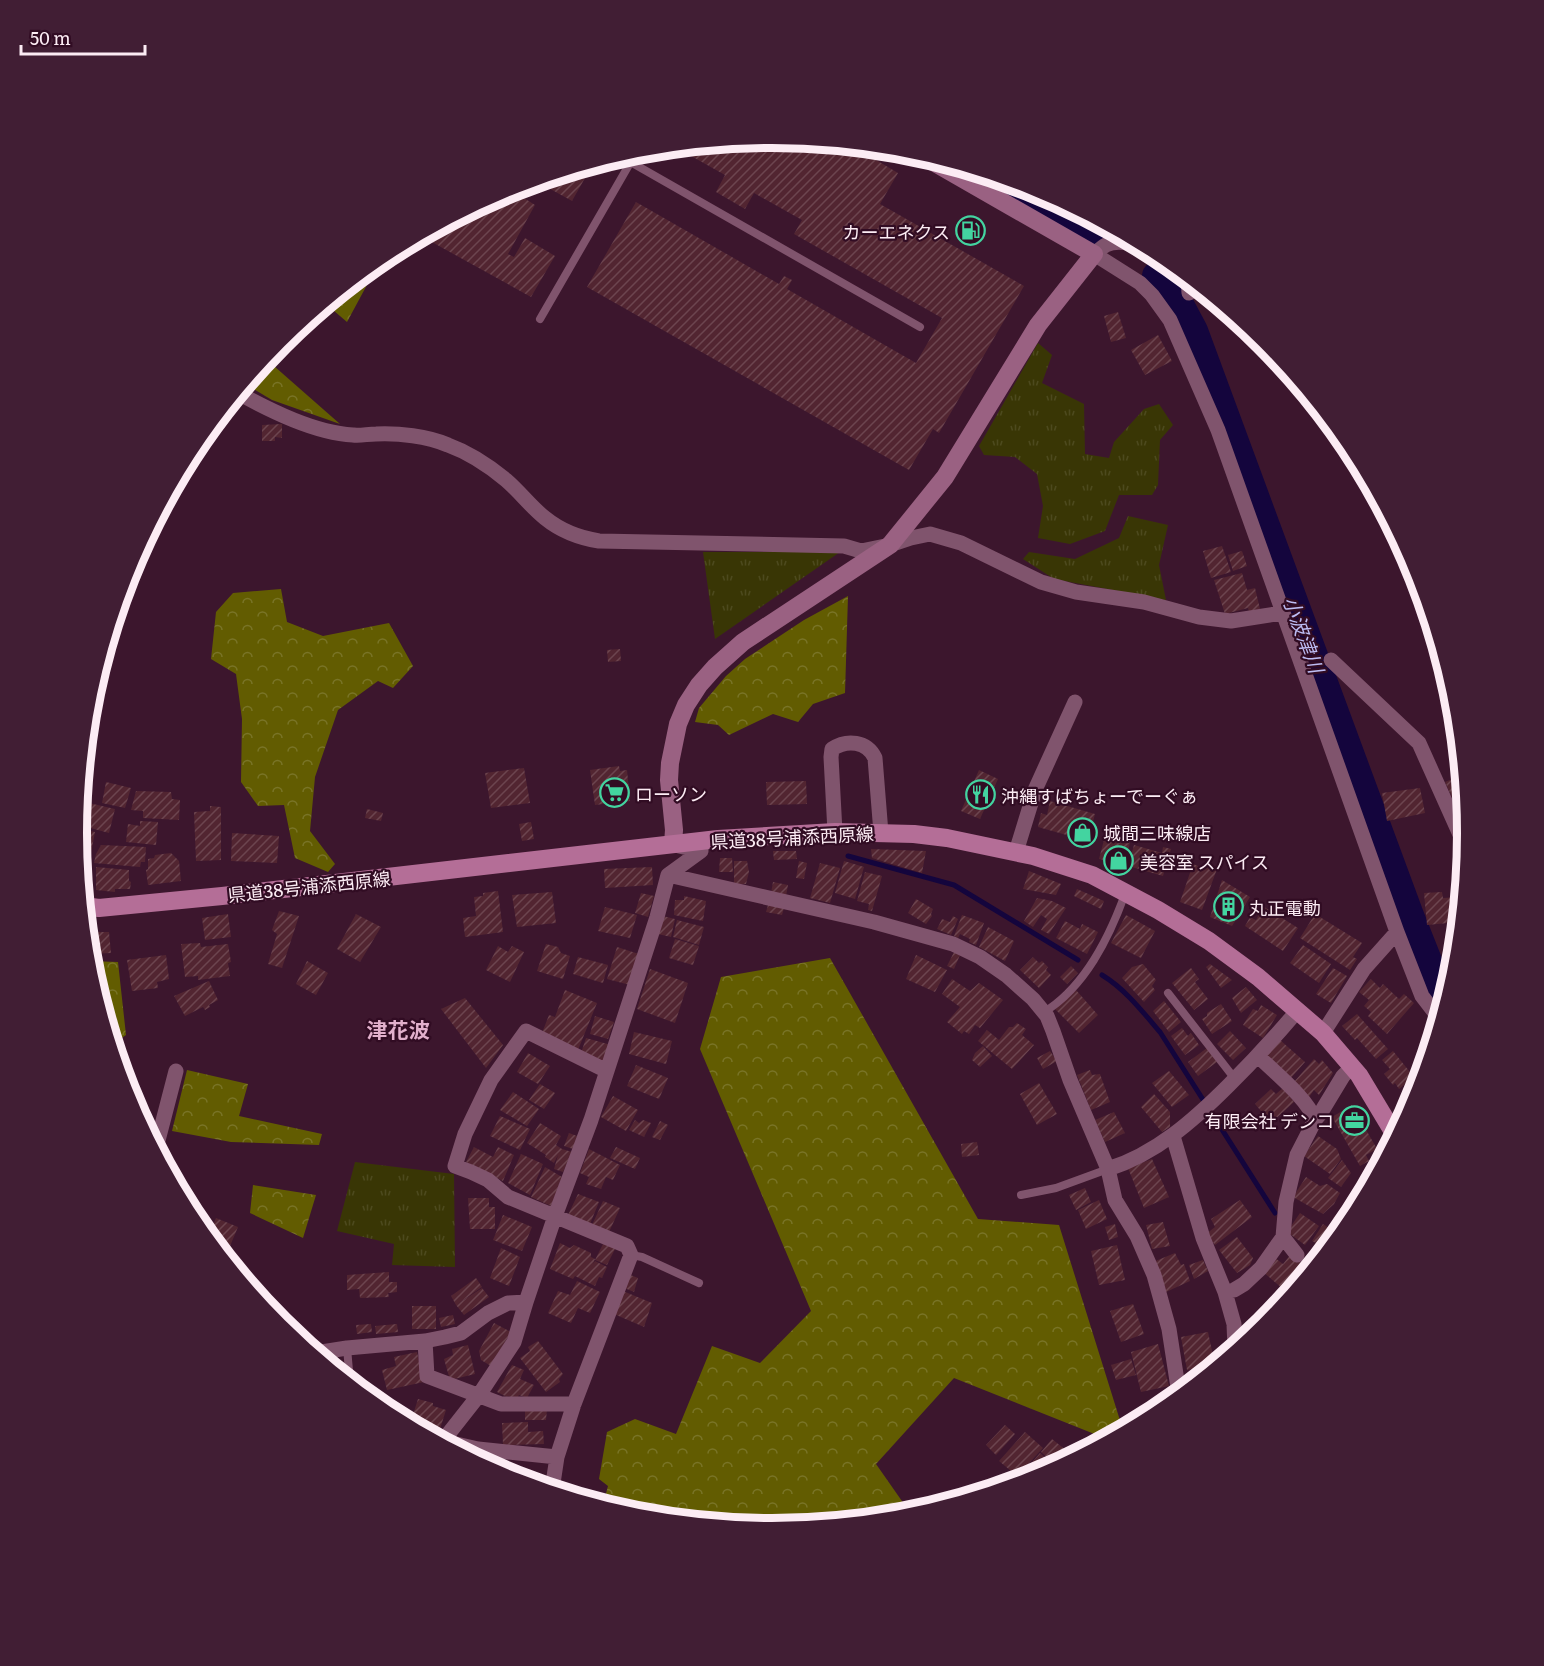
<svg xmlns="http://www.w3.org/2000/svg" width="1544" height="1666" font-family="Literata,'Noto Sans JP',serif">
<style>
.grass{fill:url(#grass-tufts)}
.forest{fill:url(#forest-crowns)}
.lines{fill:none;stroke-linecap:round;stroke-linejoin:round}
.stream{stroke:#14053d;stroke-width:5}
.river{stroke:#14053d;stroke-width:30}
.building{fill:url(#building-hatch)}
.lane{stroke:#80546d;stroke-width:8}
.street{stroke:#80546d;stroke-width:15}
.secondary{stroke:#9a6182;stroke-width:18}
.primary{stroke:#b46e97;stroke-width:18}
.labels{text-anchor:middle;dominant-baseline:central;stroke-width:4.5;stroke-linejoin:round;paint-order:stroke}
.poi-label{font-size:18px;fill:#fcecf4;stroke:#310c23;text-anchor:start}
.street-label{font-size:18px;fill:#fcecf4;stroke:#310c23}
.water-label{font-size:20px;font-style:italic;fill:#bdbdf4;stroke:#310c23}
.quarter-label{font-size:21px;font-weight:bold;fill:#e2b0cc;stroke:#310c23}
.rim{fill:none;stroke:#fcecf4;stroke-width:8}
</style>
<defs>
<pattern id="grass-tufts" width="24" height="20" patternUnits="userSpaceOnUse" patternTransform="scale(1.5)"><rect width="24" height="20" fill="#393605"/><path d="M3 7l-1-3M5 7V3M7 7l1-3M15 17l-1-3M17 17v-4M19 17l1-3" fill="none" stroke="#4d4a1e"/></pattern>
<pattern id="forest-crowns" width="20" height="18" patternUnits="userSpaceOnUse" patternTransform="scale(1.5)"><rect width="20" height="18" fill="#625c01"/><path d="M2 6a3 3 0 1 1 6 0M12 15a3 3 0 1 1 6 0" fill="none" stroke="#797427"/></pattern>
<pattern id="building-hatch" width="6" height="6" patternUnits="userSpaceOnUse" patternTransform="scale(1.5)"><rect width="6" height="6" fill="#522531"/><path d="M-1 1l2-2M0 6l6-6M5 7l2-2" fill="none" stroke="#6c454f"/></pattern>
</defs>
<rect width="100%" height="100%" fill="#3c162d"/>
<path class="grass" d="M1038 343 1052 355 1042 383 1084 404 1085 454 1109 458 1114 442 1144 409 1159 404 1173 425 1160 440 1158 485 1152 495H1119L1105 531 1070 544 1038 538 1043 506 1037 474 1015 457 984 455 979 446Z
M1128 516 1168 525 1159 565 1166 600 1054 579 1023 559 1029 552 1075 559 1119 538Z
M703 552H840L715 639Z
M355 1162 454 1174 455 1267 392 1265 394 1244 337 1231Z"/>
<path class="forest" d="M361 275 368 283 347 322 326 304Z
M266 359 340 424 272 400 245 384Z
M281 589 287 622 323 636 389 623 413 666 393 688 378 681 338 710 315 777 310 831 335 864 328 872 295 858 284 805 258 806 241 782 242 719 236 674 211 659 216 612 233 593Z
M848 596 845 693 813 704 798 722 773 714 729 735 718 725 695 722 699 708 726 676 745 659 804 620Z
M830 958 978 1219 1059 1225 1123 1430 1107 1439 954 1378 876 1464 911 1514 772 1528 636 1515 603 1505 608 1486 599 1479 607 1432 635 1419 676 1434 712 1346 760 1363 811 1311 700 1049 721 977Z
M89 961 118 962 126 1035 113 1044 90 968Z
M187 1070 248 1084 239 1116 322 1134 319 1145 231 1142 172 1131Z
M253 1185 316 1195 303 1238 250 1213Z"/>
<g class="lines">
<path class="stream" d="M848 856 954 885 1078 960
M1102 975C1125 989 1142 1011 1160 1032L1275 1213"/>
<path class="river" d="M998 178 1090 230
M1157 276 1177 301 1193 331 1408 913 1435 981 1446 996"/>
</g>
<path class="building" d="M772 138 851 145 898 173 880 204 1024 286 939 433 933 429 909 470 587 287 636 202 779 284 784 276 792 280 787 289 916 363 942 318 794 234 802 220 754 193 745 209 716 192 725 175 675 147Z
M572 170 585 178 572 201 536 181Z
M520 186 528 191 524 198 535 205 508 254 514 257 525 238 555 256 531 297 421 236 506 190Z
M1118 312 1126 338 1111 342 1104 316Z
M1158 335 1172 361 1145 375 1131 350Z
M282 424V438L275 437V441H262V425Z
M1222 546 1231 572 1211 578 1203 551Z
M1242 551 1247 566 1233 571 1228 555Z
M1242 573 1247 590 1255 588 1260 609 1249 612 1248 608 1225 614 1214 580Z
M620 649 621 661 608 662 607 650Z
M99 667 105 671 92 692H91Z
M619 766 620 771 627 770 630 801 595 805 590 770Z
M524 768 530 803 491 808 485 773Z
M979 770 998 779 980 819 961 811Z
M82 773 91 780 80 793 81 787Z
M1462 775 1464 799 1455 804 1445 782Z
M806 781 807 804 767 805 766 782Z
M106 782 131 788 125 808 102 803Z
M1420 788 1425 813 1387 821 1382 793Z
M136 791 171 792 172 799 180 800 179 820 143 818V811L131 810Z
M1050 801 1095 814 1088 841 1038 827 1041 813 1047 815Z
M89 803 115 809 109 833 83 826Z
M210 806 221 807V860L196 861 194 812 210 811Z
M367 809 383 813 381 821 365 818Z
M140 821 158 822 156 845 126 842 128 824 140 826Z
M531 822 534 839 522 841 519 824Z
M77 828 95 832 91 853 78 850Z
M232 833 279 836 277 863 231 861Z
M1105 836 1130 842 1125 865 1099 859Z
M101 845 146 847 145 862H141L140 867 94 863 96 854Z
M1134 845 1162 853 1163 847 1171 849 1163 876 1128 866Z
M871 849 926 851 922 873 872 858Z
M773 851H796L797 859 774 860Z
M171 853 179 861 181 881 148 885 146 870 148 869V859L154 858 155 855Z
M720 858H732L733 872H719Z
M734 861H747L749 872 746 884H734Z
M799 861 807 863 804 879 796 878Z
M844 861 864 867 855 899 835 893Z
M820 863 840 868 830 903 810 898Z
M1204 863 1217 869 1202 910 1180 902 1193 864 1203 868Z
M96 867 129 870V881L131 882 130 889H115V892L96 890Z
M652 867 653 885 605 888 604 869Z
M1029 871 1061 884 1056 895 1023 889Z
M865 872 882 876 872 911 868 910 869 904 857 901Z
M1222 880 1250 897 1232 926 1210 917Z
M773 882 788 885 786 896 771 893Z
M1077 889 1104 901 1101 909 1074 896Z
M498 891 503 932 465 937 463 918 476 916 474 897 483 896V893Z
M552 892 556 923 517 927 512 895Z
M1442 892 1443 898 1459 897V922L1427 925 1424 893Z
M641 893 654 896 648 917 635 913Z
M684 896 706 901 703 921 674 915 675 900H684Z
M1037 898 1052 901 1066 908 1049 934 1041 930 1047 919 1041 915 1033 927 1024 921Z
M916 899 933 909 931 914 932 916 926 924 908 913Z
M768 905 784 908 782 915 766 912Z
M1263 906 1298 928 1283 951 1245 926 1250 917 1256 920Z
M605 907 637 915 630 938 598 931Z
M279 911 299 916 282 968 268 964 277 934 272 930Z
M228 914 231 937 205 940 202 918Z
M356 914 381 927 360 962 337 949Z
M1315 914 1362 943 1353 957 1357 959 1350 970 1300 938Z
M962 915 984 923 976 945 969 942 970 939 960 934 958 938 954 936Z
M1126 915 1155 931 1141 958 1111 943Z
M663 916 675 919 671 937 658 934Z
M953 916 958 919 951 935 937 929 942 919 950 922Z
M677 920 704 927 699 945 673 937Z
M1065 921 1080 929 1082 924 1098 932 1087 954 1056 938Z
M988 927 1014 941 1005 961 979 947Z
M86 932H109L111 953 88 954Z
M675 939 699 946 693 965 669 958Z
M200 943 201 947 228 944 231 962 228 963 230 976 198 980V976L185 977 181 944Z
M546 944 558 947 561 953 570 956 563 979 537 971Z
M1303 945 1331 964 1319 983 1290 963Z
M498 946 508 952 512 946 524 952 510 982 486 970Z
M617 947 639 954 630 985 607 979Z
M954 952 960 955 954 969 947 966Z
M166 955 169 979 157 982 158 988 132 991 127 960Z
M916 955 947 970 935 992 906 979Z
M578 957 608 965 603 983 573 974Z
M1033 957 1039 963 1042 961 1048 967 1046 970 1051 975 1039 988 1020 970Z
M307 961 328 973 316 995 296 984Z
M1143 964 1156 980 1152 986 1155 990 1144 1002 1122 978 1132 967Z
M1210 964 1232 980 1221 988 1206 967Z
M1071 966 1078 973 1067 984 1060 977Z
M1191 968 1199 979 1195 982 1208 999 1194 1010 1172 983Z
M1333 968 1347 976 1331 1003 1316 994Z
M650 969 688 983 675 1023 637 1009Z
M952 979 970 991 979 983 1003 1000 980 1028 975 1025 969 1034 964 1031 962 1034 947 1022 960 1007 942 994Z
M1371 979 1380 988 1383 984 1399 999 1404 994 1414 1003 1387 1034 1368 1016 1371 1012 1364 1006 1369 1000 1359 992Z
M209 981 218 1000 209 1005 210 1007 205 1010 203 1007 185 1016 174 996Z
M1246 987 1257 1000 1241 1013 1232 998Z
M565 990 597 1003 578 1050 542 1033 549 1015 555 1017Z
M1076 990 1098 1015 1079 1033 1055 1009Z
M465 998 503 1045 486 1068 441 1009Z
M1164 1001 1181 1022 1169 1032 1153 1011Z
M1221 1004 1232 1021 1212 1034 1202 1019 1207 1016V1013Z
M1261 1005 1277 1015 1263 1038 1243 1025 1253 1009 1258 1011Z
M1357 1014 1388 1049 1376 1059 1357 1038 1355 1040 1342 1026Z
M595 1016 614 1022 608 1039 590 1034Z
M1017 1023 1026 1029 1022 1035 1034 1045 1012 1069 978 1041 987 1030 999 1040 1009 1027H1013Z
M1182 1028 1188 1036 1191 1033 1199 1045 1185 1055 1171 1036Z
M1230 1031 1246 1048 1233 1060 1217 1044Z
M634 1032 672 1041 666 1064 629 1054Z
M586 1038 611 1045 605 1064 580 1056Z
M1280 1040 1305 1062 1290 1079 1265 1056Z
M983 1046 992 1056 980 1067 972 1060 975 1053Z
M1207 1048 1217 1062 1198 1076 1188 1062Z
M1050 1051 1057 1061 1043 1069 1037 1058Z
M1393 1051 1414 1077 1399 1089 1395 1083 1393 1085 1384 1074 1390 1069 1382 1060Z
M528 1053 550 1066 538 1084 517 1072Z
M1314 1059 1319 1064 1322 1060 1333 1073 1319 1095 1314 1090 1309 1097 1294 1082Z
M636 1065 668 1078 659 1099 627 1086Z
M1090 1070 1092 1075 1100 1074 1110 1102 1091 1110 1077 1075Z
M1169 1071 1189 1095 1172 1107 1152 1083Z
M1417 1081 1419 1084 1417 1091 1408 1097 1404 1091Z
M1039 1083 1057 1114 1037 1125 1020 1094Z
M540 1084 555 1093 544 1109 529 1100Z
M1283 1088 1294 1102 1271 1123 1255 1104 1271 1089 1276 1094Z
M513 1092 539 1109 527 1126 500 1110Z
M1154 1094 1170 1112V1127L1162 1132 1141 1107Z
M613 1096 638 1110 626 1131 601 1117Z
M1352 1105 1377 1149 1366 1155 1369 1161 1360 1166 1332 1117Z
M1114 1112 1125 1133 1105 1142 1095 1120Z
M500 1116 530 1129 520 1150 490 1136Z
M635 1120 639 1123 643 1120 651 1123 644 1137 629 1130Z
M660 1121 668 1125 660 1140 652 1137Z
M540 1123 561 1136 556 1145 562 1149 572 1152 563 1172 554 1169 558 1155 554 1163 545 1157 546 1155 527 1143Z
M569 1133 577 1136 573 1149 564 1146Z
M1318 1136 1337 1149 1341 1159 1330 1174 1304 1156Z
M977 1142 979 1155 962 1157 961 1144Z
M474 1147 493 1157 498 1147 514 1155 503 1181 466 1162Z
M616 1147 640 1158 635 1169 610 1158Z
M589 1149 620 1165 613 1180 606 1177 601 1189 586 1184 589 1177 580 1173Z
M521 1154 543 1164 530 1195 508 1183Z
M1152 1159 1169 1197 1144 1208 1128 1168Z
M1342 1160 1351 1173 1341 1187 1328 1178Z
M545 1167 562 1177 551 1206 531 1197Z
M1306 1177 1320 1186 1327 1184 1340 1193 1334 1204 1323 1214 1293 1197Z
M1371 1180 1361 1200 1360 1201 1355 1192Z
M1085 1188 1091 1202 1076 1210 1069 1195Z
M578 1194 599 1202 590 1224 568 1215Z
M468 1198H489V1207H495V1229H470Z
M1099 1200 1107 1219 1086 1229 1078 1210Z
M1240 1200 1252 1217 1215 1245 1206 1234 1215 1227 1211 1219Z
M603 1201 620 1208 609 1232 592 1225Z
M1349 1201 1356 1208 1350 1220 1343 1228 1333 1218Z
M1300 1213 1319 1226 1305 1245 1287 1232Z
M503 1215 532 1227 522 1251 493 1240Z
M216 1218 238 1227 225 1258 208 1237Z
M1163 1222 1170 1246 1152 1249 1146 1225Z
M1115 1224 1118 1237 1109 1240 1105 1227Z
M1323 1224 1338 1234 1326 1249 1312 1241Z
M1237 1237 1253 1258 1250 1265 1237 1273 1219 1250Z
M604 1242 616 1247 607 1265 595 1260Z
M560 1243 570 1248 574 1245 591 1253V1257L595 1259 593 1264 595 1261 607 1267 602 1278 599 1277 595 1286 575 1276 573 1279 550 1269Z
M1117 1245 1125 1280 1099 1285 1091 1251Z
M501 1248 520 1257 509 1286 490 1278Z
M1175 1253 1181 1265 1184 1264 1190 1281 1166 1292 1153 1262Z
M1291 1254 1309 1270 1289 1294 1263 1272 1275 1258 1283 1264Z
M1203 1260 1208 1271 1194 1279 1189 1265Z
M389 1272V1282H397V1292L388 1293 389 1297 360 1298 359 1289 347 1290V1275Z
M628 1274 638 1278 634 1292 622 1287Z
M244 1275 264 1292 258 1298 242 1278Z
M476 1278 482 1287 456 1305 451 1296Z
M577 1281 600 1292 590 1313 578 1308 571 1323 548 1313 558 1291 570 1295Z
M482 1288 489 1297 464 1315 456 1305Z
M623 1291 652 1303 644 1327 614 1314Z
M266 1295 277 1307 271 1313 260 1301Z
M1133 1304 1144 1334 1121 1342 1110 1311Z
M412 1306H436V1329H412Z
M453 1315 455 1324 441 1327 439 1318Z
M494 1323 511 1332 491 1366 481 1360 479 1351Z
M371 1324 372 1332 357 1334 356 1325Z
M397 1324 398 1332 376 1334 375 1326Z
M1208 1332 1215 1365 1187 1370 1181 1337Z
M538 1341 563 1374 559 1379 560 1382 546 1392 520 1358 530 1351 528 1347Z
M1158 1344 1169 1386 1141 1392 1131 1352Z
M468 1345 475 1374 450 1380 444 1359 453 1355 452 1349Z
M417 1352 424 1382 387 1390 382 1370 396 1366 394 1357Z
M1131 1359 1136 1375 1116 1380 1111 1365Z
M512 1365 524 1370 520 1379 534 1385 527 1398 519 1395 517 1399 508 1396 507 1397 497 1392Z
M371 1399 382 1403 384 1401 390 1404 389 1407 398 1411 396 1417 385 1411Z
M418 1399 433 1403V1406L446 1410 440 1429 426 1425 424 1432 410 1424Z
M525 1408 547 1409 546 1420H525Z
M528 1422V1432L543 1431 544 1444 503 1445 502 1423Z
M1005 1425 1015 1434 996 1455 986 1445Z
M1025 1432 1043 1448 1017 1476 999 1461Z
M1052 1439 1072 1455 1069 1459 1057 1466 1041 1452Z
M1040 1453 1055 1466 1038 1476 1025 1480 1020 1476Z"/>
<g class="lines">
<path class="lane" d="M620 156 920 327
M540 319 637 151
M1168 993 1235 1079
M1044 1012C1085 987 1109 938 1125 894
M1021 1195 1056 1188 1108 1169
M631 1255 642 1257 699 1283
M347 1348 350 1382"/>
<path class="street" d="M1160 256C1144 249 1124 237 1106 245 1102 247 1098 251 1094 254L1140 283 1152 295 1170 320 1218 430 1397 932 1422 996 1439 1018
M1188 279 1189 293
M238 393C271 411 315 433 353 435 360 436 368 434 376 434 399 433 427 436 448 445 470 453 488 465 506 480 520 492 531 507 545 518 561 531 580 538 599 541L844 546 861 551 890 545 911 538 930 534 961 543 1041 582 1076 592 1144 602 1199 617 1231 621 1282 613
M1331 660 1419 743 1466 848
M835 832 831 757 832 749C847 739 867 741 875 758L881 833
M1016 852 1035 790 1075 702
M668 875 874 922 953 944 980 957 1006 975 1033 999 1047 1016 1053 1031 1070 1080 1108 1169 1115 1200 1137 1236 1154 1275 1169 1329 1179 1394
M1323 1033 1364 969 1397 932
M1258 1056C1275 1073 1307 1098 1315 1120
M1173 1136 1203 1238 1225 1292 1234 1324 1235 1348
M156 1148 176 1071
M1108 1169C1156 1154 1194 1120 1229 1085 1253 1061 1276 1036 1298 1010
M1283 1237 1297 1255
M1225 1292 1234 1290 1244 1284 1261 1268 1283 1237 1286 1202 1297 1155 1315 1120 1320 1114 1343 1076 1352 1067
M425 1341 427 1376 501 1404H574
M315 1353 347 1348 425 1341 445 1337 461 1333 488 1313 508 1303 526 1302
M443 1441 478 1449 557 1457
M442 1442 479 1395 514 1342 526 1302 555 1216 591 1120 657 917 668 875 701 851 679 846
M552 1490 557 1457 574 1404 631 1255 627 1246 508 1197 488 1180 471 1172 455 1166 465 1134 491 1080 526 1031 607 1071"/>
<path class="secondary" d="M673 844 674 830 669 780 670 763 678 724 686 705 699 685 715 667 743 642 890 545 945 477 1038 325 1094 254 921 155"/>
<path class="primary" d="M84 906 99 908 222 896 718 839 835 832 914 834 947 838 1033 856 1092 875 1158 910 1209 941 1258 977 1323 1033 1359 1075 1395 1135"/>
</g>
<defs>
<symbol id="fuel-ring" viewBox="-11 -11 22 22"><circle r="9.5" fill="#310c23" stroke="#43d4a0" stroke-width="1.5"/><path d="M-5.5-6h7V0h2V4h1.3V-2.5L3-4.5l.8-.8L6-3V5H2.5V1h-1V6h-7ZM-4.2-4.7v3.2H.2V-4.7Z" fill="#43d4a0"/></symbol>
<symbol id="supermarket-ring" viewBox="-11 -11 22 22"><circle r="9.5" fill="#310c23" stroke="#43d4a0" stroke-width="1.5"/><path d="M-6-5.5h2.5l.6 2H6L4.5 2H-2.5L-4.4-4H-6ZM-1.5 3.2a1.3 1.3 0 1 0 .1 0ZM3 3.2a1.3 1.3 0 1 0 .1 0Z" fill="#43d4a0"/></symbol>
<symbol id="restaurant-ring" viewBox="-11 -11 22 22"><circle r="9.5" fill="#310c23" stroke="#43d4a0" stroke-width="1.5"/><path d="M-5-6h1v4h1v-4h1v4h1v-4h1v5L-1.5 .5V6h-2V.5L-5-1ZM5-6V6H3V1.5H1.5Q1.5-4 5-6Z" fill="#43d4a0"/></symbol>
<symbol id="shop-ring" viewBox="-11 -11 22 22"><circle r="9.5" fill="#310c23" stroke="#43d4a0" stroke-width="1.5"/><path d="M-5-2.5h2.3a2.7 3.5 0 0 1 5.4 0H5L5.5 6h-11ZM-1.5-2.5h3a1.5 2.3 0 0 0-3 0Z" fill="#43d4a0"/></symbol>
<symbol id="building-ring" viewBox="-11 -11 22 22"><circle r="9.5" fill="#310c23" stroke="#43d4a0" stroke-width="1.5"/><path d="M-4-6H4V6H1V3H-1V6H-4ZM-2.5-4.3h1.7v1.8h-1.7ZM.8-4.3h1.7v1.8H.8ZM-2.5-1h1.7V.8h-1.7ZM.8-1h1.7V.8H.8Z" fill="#43d4a0"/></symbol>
<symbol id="office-ring" viewBox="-11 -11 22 22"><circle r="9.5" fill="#310c23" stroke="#43d4a0" stroke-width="1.5"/><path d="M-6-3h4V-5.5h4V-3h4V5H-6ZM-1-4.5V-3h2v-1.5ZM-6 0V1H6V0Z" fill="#43d4a0"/></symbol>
</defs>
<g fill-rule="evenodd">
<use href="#fuel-ring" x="954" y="214" width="33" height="33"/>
<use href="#supermarket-ring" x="598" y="776" width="33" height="33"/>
<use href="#restaurant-ring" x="964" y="778" width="33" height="33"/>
<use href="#shop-ring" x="1066" y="816" width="33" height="33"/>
<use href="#shop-ring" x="1102" y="844" width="33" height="33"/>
<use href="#building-ring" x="1212" y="890" width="33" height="33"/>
<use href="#office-ring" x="1338" y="1104" width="33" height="33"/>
</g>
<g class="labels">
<g class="poi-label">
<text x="950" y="231" text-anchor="end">カーエネクス</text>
<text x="635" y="793">ローソン</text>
<text x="1001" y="795">沖縄すばちょーでーぐぁ</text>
<text x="1103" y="832">城間三味線店</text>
<text x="1140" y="861">美容室 スパイス</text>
<text x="1249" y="907">丸正電動</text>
<text x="1334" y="1120" text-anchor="end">有限会社 デンコ</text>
</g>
<g class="street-label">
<text transform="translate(792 837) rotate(-3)">県道38号浦添西原線</text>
<text transform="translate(309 886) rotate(-6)">県道38号浦添西原線</text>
</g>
<g class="water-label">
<text transform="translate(1305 634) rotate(70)">小波津川</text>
</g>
<g class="quarter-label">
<text x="398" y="1028">津花波</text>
</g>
</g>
<path d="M0 0H1544V1666H0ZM87 833a685 685 0 1 1 1370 0a685 685 0 1 1-1370 0Z" fill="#411e34" fill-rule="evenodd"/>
<path class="rim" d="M87 833a685 685 0 1 1 1370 0a685 685 0 1 1-1370 0Z"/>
<path d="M21 45v9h124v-9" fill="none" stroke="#fcecf4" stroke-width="3"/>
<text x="30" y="45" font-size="18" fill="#fcecf4" stroke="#310c23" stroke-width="4.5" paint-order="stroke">50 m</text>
</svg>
